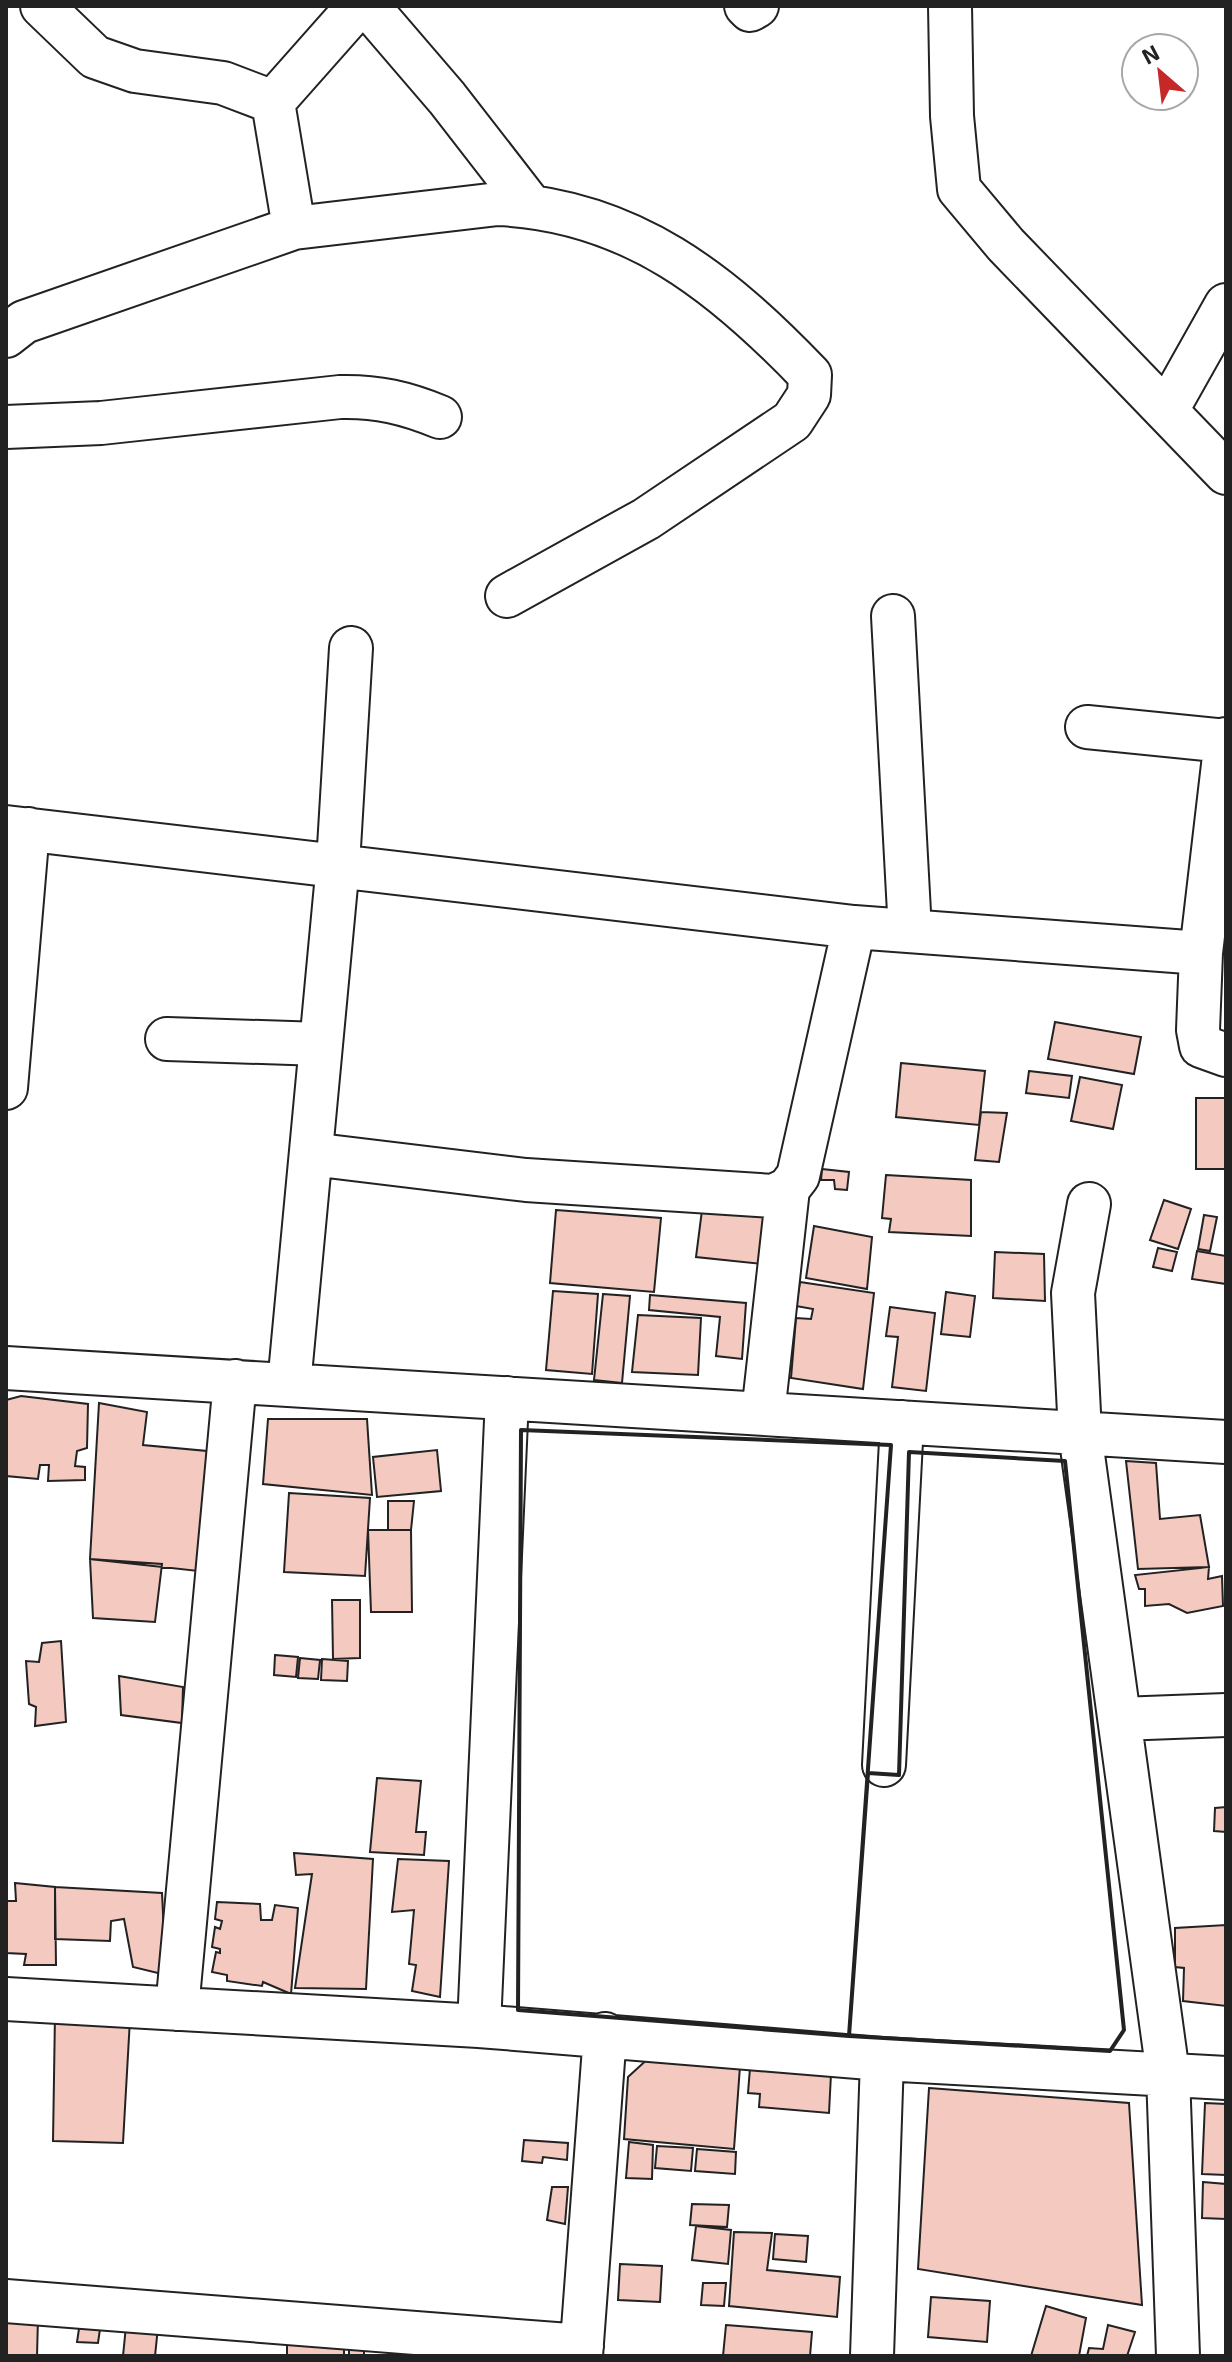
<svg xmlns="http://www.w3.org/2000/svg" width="1232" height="2362" font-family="'Exo 2',sans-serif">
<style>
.building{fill:#f3c9c0;stroke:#222;stroke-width:2}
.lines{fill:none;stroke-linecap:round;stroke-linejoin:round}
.minor-casing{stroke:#222;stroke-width:46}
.minor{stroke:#fff;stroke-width:42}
.wall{stroke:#222;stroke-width:4}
</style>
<rect width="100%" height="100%" fill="#fff"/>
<path class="building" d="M1055 1022 1141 1037 1134 1074 1048 1059Z
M901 1063 985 1071 979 1125 896 1117Z
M1029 1071 1072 1076 1069 1098 1026 1093Z
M1080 1077 1122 1085 1113 1129 1071 1121Z
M1196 1098H1226V1169H1196Z
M981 1112 1007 1113 999 1162 975 1160Z
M822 1169 849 1172 847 1190 835 1189 834 1180H821Z
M886 1175 971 1180V1236L889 1232 891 1219 882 1218Z
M1164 1200 1191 1209 1178 1249 1150 1240Z
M556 1210 661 1218 654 1292 550 1283Z
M702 1210 768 1217 762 1264 696 1257Z
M1204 1215 1217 1217 1210 1251 1198 1249Z
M814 1226 872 1237 867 1289 806 1278Z
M1158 1248 1177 1252 1172 1271 1153 1267Z
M1197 1251 1226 1256V1284L1192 1279Z
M995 1252 1044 1254 1045 1301 993 1298Z
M800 1282 874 1293 863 1389 791 1378 796 1318 811 1319 813 1309 796 1306Z
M553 1291 598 1294 592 1374 546 1370Z
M946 1292 975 1296 970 1337 941 1334Z
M603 1294 630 1296 622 1383 594 1380Z
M650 1295 746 1303 742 1359 716 1356 720 1317 649 1310Z
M890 1307 935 1313 926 1391 892 1387 898 1337 886 1336Z
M638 1315 701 1318 698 1375 632 1372Z
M21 1396 88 1404 87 1448 77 1451 75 1466 85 1467V1480L48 1481 49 1465H40L38 1479 6 1476V1400Z
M99 1403 147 1412 143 1445 207 1451 198 1571 90 1559Z
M268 1419H367L372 1495 263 1484Z
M437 1450 441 1491 377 1497 373 1457Z
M1126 1461 1156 1463 1160 1519 1200 1515 1209 1567 1138 1569Z
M289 1493 370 1498 365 1576 284 1572Z
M388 1501H414L411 1530H388Z
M368 1530H411L412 1612H371Z
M90 1559 162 1564 155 1622 93 1618Z
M1209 1567 1208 1579 1222 1576 1223 1606 1187 1613 1169 1604 1145 1606V1589H1139L1135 1575Z
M332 1600H360V1658L333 1659Z
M61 1641 66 1722 35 1726 36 1707 29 1704 26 1661 39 1662 42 1643Z
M275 1655 298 1657 296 1677 274 1675Z
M300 1658 320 1660 318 1679 298 1678Z
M322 1659 348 1661 347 1681 321 1680Z
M119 1676 183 1687 182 1723 121 1715Z
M377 1778 421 1781 416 1832H426L424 1855 370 1852Z
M1226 1807V1832L1214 1831 1215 1808Z
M294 1853 373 1859 366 1989 295 1988 312 1874 296 1875Z
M398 1859 449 1861 440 1997 412 1991 416 1965 409 1964 414 1910 392 1912Z
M15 1883 55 1887 56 1965H24L26 1954 6 1953V1901H16Z
M55 1887 162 1893 166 1975 133 1967 124 1919 111 1921 110 1941 55 1939Z
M217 1902 260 1904 261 1920H272L275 1905 298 1908 291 1994 263 1982 262 1986 227 1981V1975L212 1972 216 1952 220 1953V1949L212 1947 215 1927 220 1929 222 1921 215 1919Z
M1226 1925V2006L1183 2001 1184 1968 1175 1967V1928Z
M55 2014 130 2019 123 2143 53 2141Z
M652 2055 740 2066 734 2149 624 2139 628 2077Z
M750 2068 831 2074 829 2113 759 2107 760 2094 748 2093Z
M929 2088 1129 2103 1142 2305 918 2269Z
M1205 2103 1226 2104V2175L1202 2174Z
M524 2140 568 2143 567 2160 543 2157 542 2163 522 2161Z
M629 2142 653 2145 652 2179 626 2178Z
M657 2146 693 2148 691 2171 655 2168Z
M697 2149 736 2152 735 2174 695 2171Z
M1203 2182 1226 2184V2219L1202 2218Z
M552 2187H568L565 2224 547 2220Z
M692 2204 729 2205 727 2227 690 2225Z
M696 2226 731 2230 728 2264 692 2260Z
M734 2232 772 2233 767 2270 840 2277 837 2317 729 2306Z
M775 2234 808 2236 806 2262 773 2259Z
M620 2264 662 2266 660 2302 618 2300Z
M703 2283H726L724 2306 701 2305Z
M931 2297 990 2301 987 2342 928 2337Z
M6 2306 38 2318 37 2356H6Z
M1046 2306 1086 2318 1079 2356H1031Z
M80 2322H101L98 2343 77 2342Z
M726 2325 812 2332 810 2356H723Z
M1108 2325 1135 2332 1127 2356H1087L1089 2348 1103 2349Z
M126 2326 158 2327 155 2356H123Z
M287 2343 344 2345V2356H287Z
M364 2345V2356H349V2346Z"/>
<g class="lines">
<defs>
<path id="minor" d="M42 6 95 57 135 71 223 83 273 102
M368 6 447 98 530 205
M746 6 750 10 757 6
M950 6 952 116 959 189 1006 245 1226 473
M273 102 358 6
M294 228 498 204C631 210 722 283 810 375L809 395 792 421 646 519 507 596
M6 336 24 322 294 228 273 102
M1167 410 1226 305
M6 427 101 423 340 397C377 396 406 403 440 417
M893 616 910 931
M1087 727 1226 741
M1226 739 1201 953 1198 1030 1201 1046 1226 1055
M6 827 854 927 1201 953
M167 1039 321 1044
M6 1088 28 829
M311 1154 526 1180 773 1196 788 1189 798 1176 854 927
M1089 1204 1073 1293 1080 1433 1168 2074 1178 2356
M6 1368 1226 1442
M289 1385 338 864 351 648
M763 1414 788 1189
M1120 1719 1226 1715
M884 1765 902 1422
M6 1999 479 2026 882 2059 1226 2078
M177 2009 235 1381
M479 2026 507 1398
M6 2301 582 2346
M581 2356 605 2034
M872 2356 882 2059"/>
</defs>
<use href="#minor" class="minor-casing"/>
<use href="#minor" class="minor"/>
<path class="wall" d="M521 1430 891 1445 849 2036 518 2010Z
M909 1452 1065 1461 1124 2030 1110 2051 849 2036 868 1773 899 1775Z"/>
</g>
<rect width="1232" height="2362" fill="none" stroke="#222222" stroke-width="16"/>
<g transform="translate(1160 72) rotate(332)"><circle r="38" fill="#ffffff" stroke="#a7a7a7" stroke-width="2"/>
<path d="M0-6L14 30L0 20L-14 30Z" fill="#c62828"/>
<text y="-12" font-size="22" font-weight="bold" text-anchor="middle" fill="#222222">N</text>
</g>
</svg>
